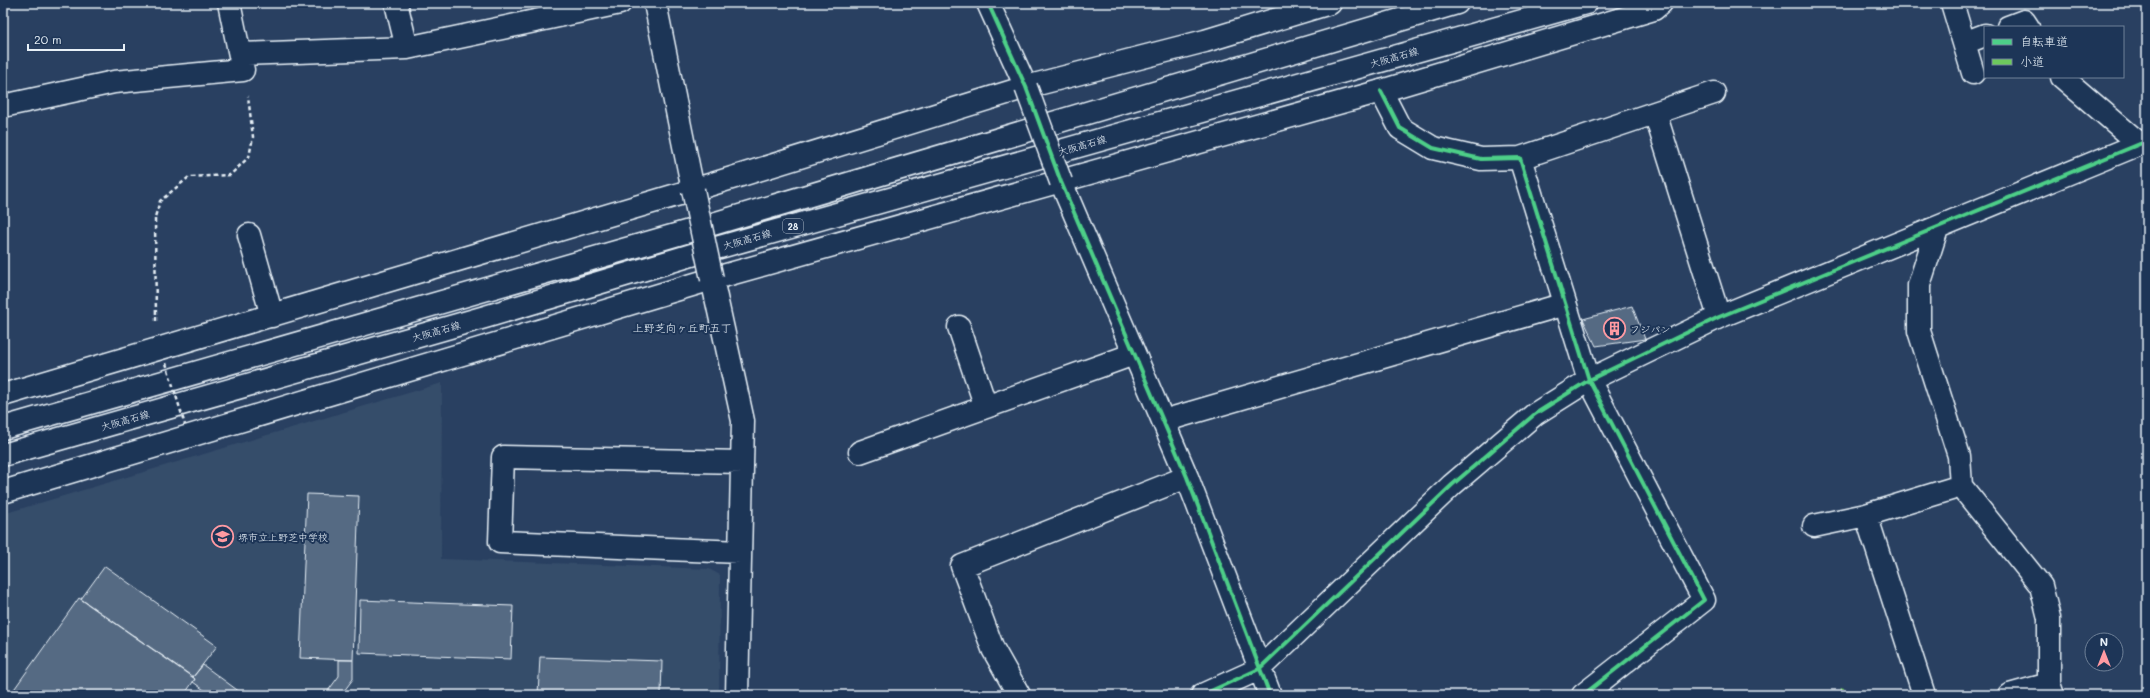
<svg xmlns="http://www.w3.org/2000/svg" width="2150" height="698" font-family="Mali,'Klee One',sans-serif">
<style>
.built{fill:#364d6b}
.building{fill:#556a83;stroke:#e8f1f8}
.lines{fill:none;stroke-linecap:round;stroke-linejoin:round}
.minor-casing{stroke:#e8f1f8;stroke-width:25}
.major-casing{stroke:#e8f1f8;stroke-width:25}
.path{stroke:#e8f1f8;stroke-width:2.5;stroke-dasharray:4 3;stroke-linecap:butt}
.minor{stroke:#1d3557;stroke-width:22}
.major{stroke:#1d3557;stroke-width:22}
.minor-bridge-casing{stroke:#e8f1f8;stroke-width:25;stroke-linecap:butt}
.path-bridge{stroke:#e8f1f8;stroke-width:2.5;stroke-dasharray:4 3;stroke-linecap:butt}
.minor-bridge{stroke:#1d3557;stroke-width:22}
.quiet{stroke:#6dc95d;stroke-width:3;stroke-dasharray:6 3;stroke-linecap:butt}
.cycleway-casing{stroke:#1d3557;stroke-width:6}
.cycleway{stroke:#4dcf88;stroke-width:4}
.labels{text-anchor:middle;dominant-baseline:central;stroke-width:4;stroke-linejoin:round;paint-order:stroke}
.shield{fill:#1d3557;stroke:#abb9c8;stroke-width:1}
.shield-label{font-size:9px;font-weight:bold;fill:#e8f1f8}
.street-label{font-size:10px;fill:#e8f1f8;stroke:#1d3557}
.poi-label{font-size:10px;fill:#e8f1f8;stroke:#1d3557;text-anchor:start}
.neighbourhood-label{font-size:11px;fill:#e8f1f8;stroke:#1d3557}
</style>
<rect width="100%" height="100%" fill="#294061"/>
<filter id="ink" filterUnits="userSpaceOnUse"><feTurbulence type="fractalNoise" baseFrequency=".025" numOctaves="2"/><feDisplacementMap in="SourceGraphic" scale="8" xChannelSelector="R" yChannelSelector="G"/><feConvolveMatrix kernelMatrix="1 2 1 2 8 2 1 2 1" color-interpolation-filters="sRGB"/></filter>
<g filter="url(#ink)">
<path class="built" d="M442 383 441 559 709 569 720 575 719 695H3V687L9 685 3 650V514Z"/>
<path class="building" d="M1632 306 1645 339 1596 346 1583 319Z
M307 494 359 496 353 660 300 658Z
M105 566 217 646 193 677 81 599Z
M79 598 195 679 184 695H10Z
M360 600 513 606 511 659 359 653Z
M540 657 662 661 661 695H538Z
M339 660H353V679L341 695H325L339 676Z
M203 665 244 695H211L193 682 195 679 193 677Z"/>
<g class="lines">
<defs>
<path id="minor" d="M396 3 407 48
M655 3 693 190
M988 3 1026 87
M1952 3 1973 73
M2008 27 2024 21 2028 27
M1964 43 1985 35
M240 54 407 48 620 3
M2062 77 2140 144
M1381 91 1400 128 1433 148 1481 159 1520 158 1589 380 1704 600 1583 695
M3 106 114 82 243 70 229 3
M1655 113 1719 317
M1520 158 1714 93
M1061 182 1187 477 1270 695
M1937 229 1919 285V331L1959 456 1961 486
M249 235 272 316
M712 279 743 421 737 695
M959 327 986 407
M1163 421 1565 304
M860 452 1134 354
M1866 515 1924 695
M1814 526 1866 515 1961 486 2041 586 2049 618V684L2053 695
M740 552 500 542 503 457 742 462
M1019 695 993 649 962 566 1187 477
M1202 695 1259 669 1452 485 1535 414 1589 380 1719 317 2147 141
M2009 695 2049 684"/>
<path id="major" d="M3 395 693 190 1026 87 1205 41 1330 3
M3 428 696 229 1457 3
M3 455 485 317 695 254 1586 3
M3 492 712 279 1381 91 1654 9 1661 3"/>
</defs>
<use href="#minor" class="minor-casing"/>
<use href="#major" class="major-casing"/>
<path class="path" d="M156 321 155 217 160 201 189 177 230 175 249 157 253 137 248 96"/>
<use href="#minor" class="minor"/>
<use href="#major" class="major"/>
<defs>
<path id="minor-bridge" d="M1026 87 1061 182
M693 190 712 279"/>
</defs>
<use href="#minor-bridge" class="minor-bridge-casing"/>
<path class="path-bridge" d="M166 363 185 425"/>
<use href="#minor-bridge" class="minor-bridge"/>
<path class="quiet" d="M1842 688 1844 695"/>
<defs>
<path id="cycleway" d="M988 3 1026 87 1061 182 1187 477 1270 695
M1381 91 1400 128 1433 148 1481 159 1520 158 1589 380 1704 600 1583 695
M1202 695 1259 669 1452 485 1535 414 1589 380 1719 317 2147 141"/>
</defs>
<use href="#cycleway" class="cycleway-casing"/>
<use href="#cycleway" class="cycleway"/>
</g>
</g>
<defs>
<symbol id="building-ring" viewBox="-11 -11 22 22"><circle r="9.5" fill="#1d3557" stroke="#ff9aa2" stroke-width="1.5"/><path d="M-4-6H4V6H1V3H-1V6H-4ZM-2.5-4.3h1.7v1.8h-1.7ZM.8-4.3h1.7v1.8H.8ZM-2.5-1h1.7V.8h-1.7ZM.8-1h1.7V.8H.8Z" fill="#ff9aa2"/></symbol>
<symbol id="school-ring" viewBox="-11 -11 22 22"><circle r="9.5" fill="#1d3557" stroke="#ff9aa2" stroke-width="1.5"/><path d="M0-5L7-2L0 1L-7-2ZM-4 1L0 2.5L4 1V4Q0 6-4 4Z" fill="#ff9aa2"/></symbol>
</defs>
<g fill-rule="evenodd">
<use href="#building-ring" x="1602" y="316" width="25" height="25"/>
<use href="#school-ring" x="210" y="524" width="25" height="25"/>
</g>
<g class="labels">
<rect class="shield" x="783" y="219" width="20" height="14" rx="3"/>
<g class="shield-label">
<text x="793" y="226">28</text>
</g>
<g class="street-label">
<text transform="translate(1394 57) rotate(-16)">大阪高石線</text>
<text transform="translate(1082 145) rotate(-16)">大阪高石線</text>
<text transform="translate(747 239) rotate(-16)">大阪高石線</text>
<text transform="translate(436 331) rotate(-16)">大阪高石線</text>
<text transform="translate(125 420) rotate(-16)">大阪高石線</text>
</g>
<g class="poi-label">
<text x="1630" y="329">フジパン</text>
<text x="238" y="537">堺市立上野芝中学校</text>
</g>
<g class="neighbourhood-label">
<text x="682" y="327">上野芝向ヶ丘町五丁</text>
</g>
</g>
<rect width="2150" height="698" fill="none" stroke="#1d3557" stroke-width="16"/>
<rect x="8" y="8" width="2134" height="682" fill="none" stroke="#e8f1f8" stroke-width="1.5" filter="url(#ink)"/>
<rect x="1984" y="26" width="140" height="52" fill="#1d3557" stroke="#6e8097"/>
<rect x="1992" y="39" width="20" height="6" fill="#4dcf88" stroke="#6e8097"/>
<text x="2020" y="46" font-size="12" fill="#e8f1f8">自転車道</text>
<rect x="1992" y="59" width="20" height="6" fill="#6dc95d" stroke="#6e8097"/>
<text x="2020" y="66" font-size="12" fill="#e8f1f8">小道</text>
<g transform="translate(2104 652)"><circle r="19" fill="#1d3557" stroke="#6e8097"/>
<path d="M0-3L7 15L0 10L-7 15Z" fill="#ff9aa2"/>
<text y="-6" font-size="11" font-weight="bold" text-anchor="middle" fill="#e8f1f8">N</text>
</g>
<path d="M28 44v6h96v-6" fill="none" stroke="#e8f1f8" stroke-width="2"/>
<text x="34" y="44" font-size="12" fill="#e8f1f8" stroke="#1d3557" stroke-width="3" paint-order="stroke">20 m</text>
</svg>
